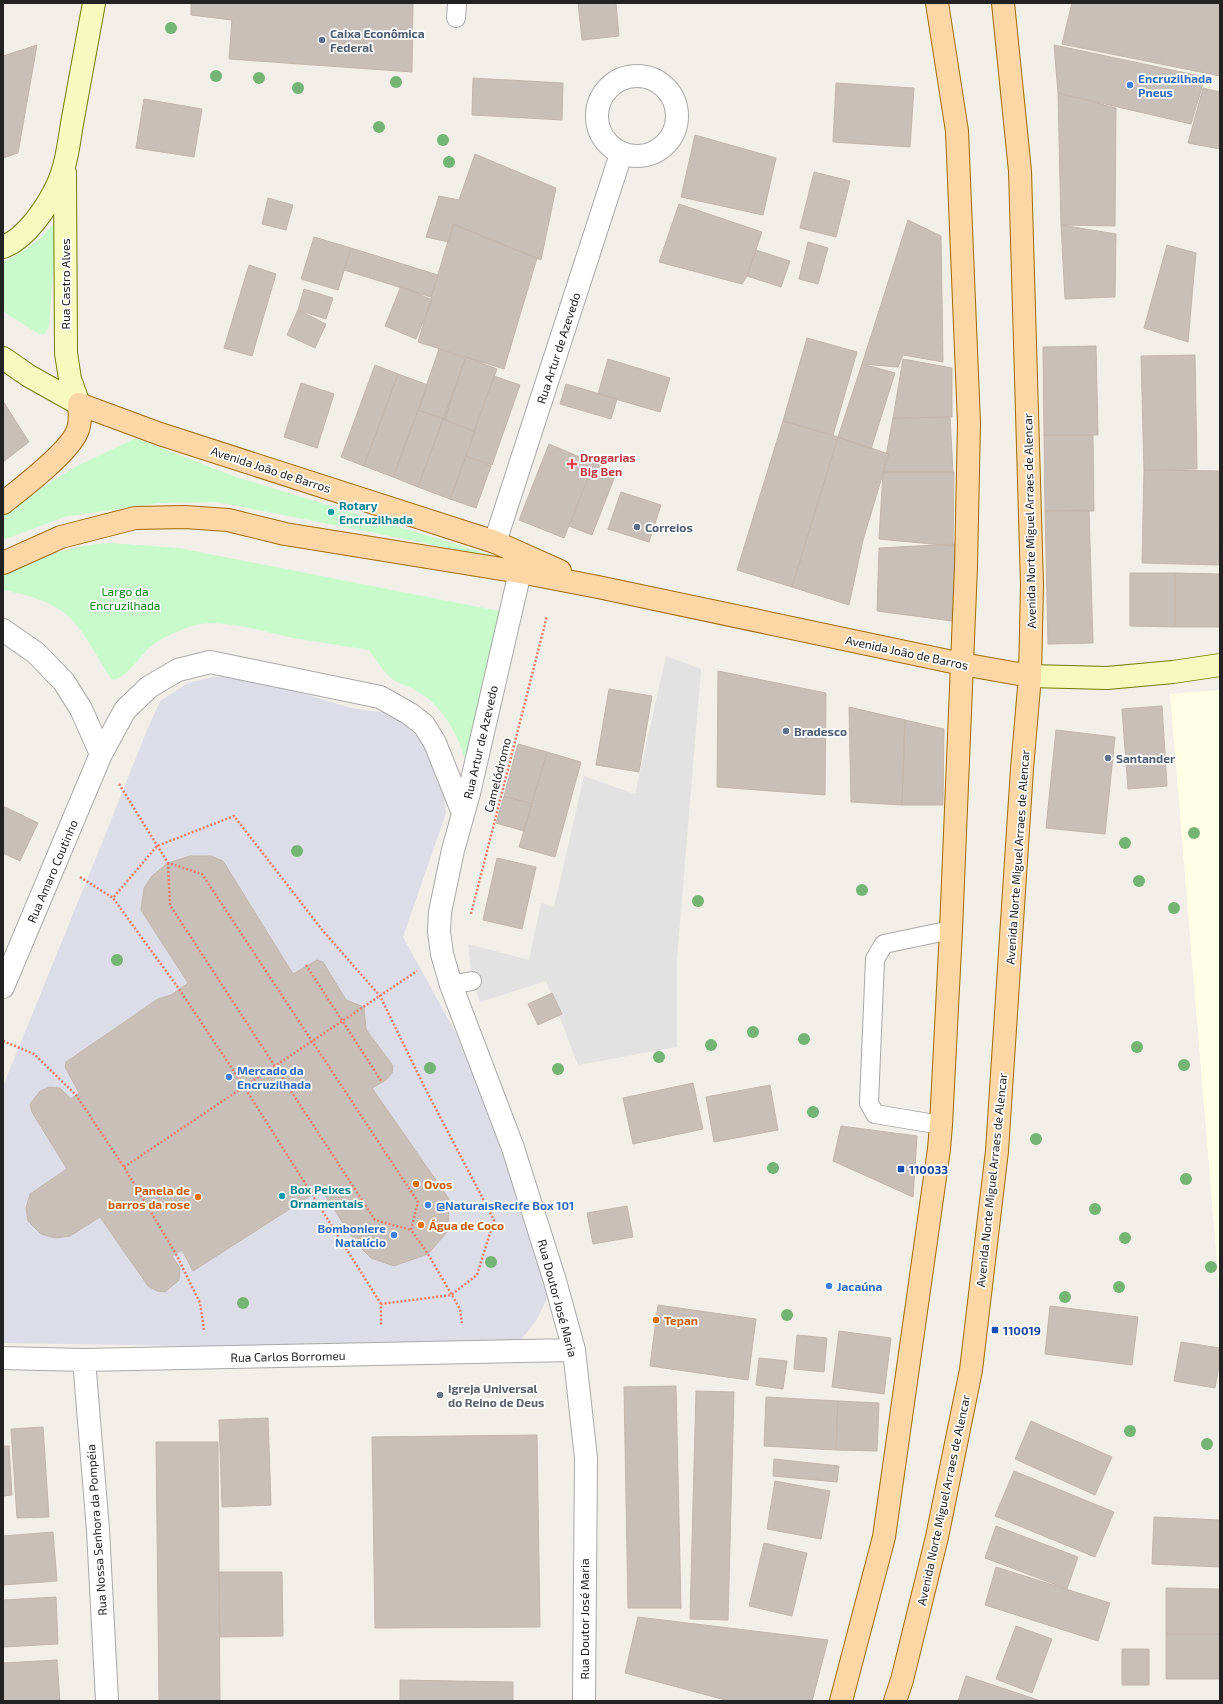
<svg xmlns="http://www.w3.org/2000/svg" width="1223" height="1704" font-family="'Exo 2',sans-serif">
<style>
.education{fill:#ffffe5}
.park{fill:#c8facc}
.parking{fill:#e2e2e2}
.plaza{fill:#dddde8}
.building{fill:#c7bfb8;stroke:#c4b6ab}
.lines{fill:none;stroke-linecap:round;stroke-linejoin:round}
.lane-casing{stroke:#a9a9a9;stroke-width:20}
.street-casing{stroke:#a9a9a9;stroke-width:24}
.secondary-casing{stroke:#707d05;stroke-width:24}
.primary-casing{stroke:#a06b00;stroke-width:24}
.path{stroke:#fa8072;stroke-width:2.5;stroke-dasharray:2 2;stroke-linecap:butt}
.lane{stroke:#fff;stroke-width:18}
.street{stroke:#fff;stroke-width:22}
.secondary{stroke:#f7fabf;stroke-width:22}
.primary{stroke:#fcd6a4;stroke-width:22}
.tree{fill:#74b475}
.service-dot{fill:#5c6f8a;stroke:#fff;stroke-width:1.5}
.shop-dot{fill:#3f7fe0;stroke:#fff;stroke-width:1.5}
.health-dot{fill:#e0444e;stroke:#fff;stroke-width:1.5}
.culture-dot{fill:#0f9aa8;stroke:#fff;stroke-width:1.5}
.transit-dot{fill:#1a4fb4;stroke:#fff;stroke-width:1.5}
.food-dot{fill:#e8710a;stroke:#fff;stroke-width:1.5}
.worship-dot{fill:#6b7280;stroke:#fff;stroke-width:1.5}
.labels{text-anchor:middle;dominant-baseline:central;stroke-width:3.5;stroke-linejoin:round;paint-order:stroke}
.service-label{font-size:12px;font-weight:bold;fill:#4e5e75;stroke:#fff;text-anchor:start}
.shop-label{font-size:12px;font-weight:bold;fill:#366cbe;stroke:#fff;text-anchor:start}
.street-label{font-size:12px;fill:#222;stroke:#fff}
.health-label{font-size:12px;font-weight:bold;fill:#be3a42;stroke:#fff;text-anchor:start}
.culture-label{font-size:12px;font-weight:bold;fill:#0d838f;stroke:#fff;text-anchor:start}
.park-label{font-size:12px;fill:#0c8416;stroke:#fff}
.transit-label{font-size:12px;font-weight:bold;fill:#164399;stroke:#fff;text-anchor:start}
.food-label{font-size:12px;font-weight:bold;fill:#c56008;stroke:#fff;text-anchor:start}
.worship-label{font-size:12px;font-weight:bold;fill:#5b616d;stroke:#fff;text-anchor:start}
</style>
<rect width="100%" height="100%" fill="#f2efe9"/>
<path class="education" d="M1220 690V1299L1170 694Z"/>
<path class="park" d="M57 219 49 327 44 334H39L3 311V262C24 252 43 239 57 219Z
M134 439H138L236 477 514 562 415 541 217 502 159 503 64 517 3 540V516L46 485 77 466Z
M110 543 179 548 504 612 466 763C458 734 444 707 417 691 410 686 402 685 395 681 386 676 375 658 369 650 344 646 318 642 293 638 266 632 217 617 192 626 177 631 160 638 149 648 139 657 124 682 111 679 99 660 89 640 74 622 57 602 28 595 3 590V573C39 558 70 545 110 543Z"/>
<path class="parking" d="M666 656 701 669 677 959V1047L578 1065 546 981 480 1002 472 981 468 944 529 960 541 903 554 907 584 776 635 794Z"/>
<path class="plaza" d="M213 677H247L351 708 395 714 422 741 444 793 446 813 403 937 456 1033 500 1141 548 1297 536 1321 512 1351 3 1343V1086L102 843 145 735 160 701 188 683Z"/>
<path class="building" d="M191 3H413L412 72 229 59 232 20 191 15Z
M578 3H616L619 36 582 40Z
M1072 3H1220V76L1062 44Z
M37 45 18 153 3 158V56Z
M1054 45 1205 77 1191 124 1058 93Z
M473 78 563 83 562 120 472 115Z
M836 83 914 88 910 147 833 142Z
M1203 88 1220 92V149L1188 143Z
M1058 93 1116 108 1115 226 1061 225Z
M144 99 202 109 194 157 136 148Z
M695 135 776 158 763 215 681 197Z
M475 154 556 188 541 260 454 225 449 242 426 237 439 196 459 200Z
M814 172 850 181 836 237 800 228Z
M268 198 293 205 286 230 262 224Z
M679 204 762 232 747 276 742 284 659 262Z
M908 220 941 236 943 362 903 355 898 367 862 364Z
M453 224 537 258 504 369 418 342Z
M1061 225 1116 234 1115 297 1065 299Z
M314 237 351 248 338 290 301 279Z
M808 242 828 248 818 284 799 279Z
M1167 245 1196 253 1188 342 1144 328Z
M351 248 438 275 431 297 344 270Z
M756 250 790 261 781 287 747 276Z
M249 265 276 274 252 356 224 348Z
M401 286 432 300 416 339 385 326Z
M304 289 333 298 326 319 298 310Z
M298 310 326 324 315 348 287 335Z
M807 338 857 352 833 435 783 421Z
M1096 346 1098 435H1044L1043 347Z
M439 349 465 358 445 419 418 410Z
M1195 355 1197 469 1144 470 1141 356Z
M466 357 497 369 474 431 443 419Z
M608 359 670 378 660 412 598 394Z
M903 359 952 368V417L893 418Z
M862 364 895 373 871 449 838 437Z
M375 365 398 374 364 466 341 457Z
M398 374 428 385 393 477 364 466Z
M494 376 520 385 492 465 466 456Z
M301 383 334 394 317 448 284 437Z
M566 384 617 399 611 419 560 404Z
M3 401 29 442 3 462Z
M418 410 443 419 418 487 393 477Z
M950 417 953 472H883L893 418Z
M443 419 475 432 450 499 418 487Z
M783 421 838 437 792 587 737 570Z
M1044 435H1093L1094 511H1045Z
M838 437 889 454 863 540 849 605 792 587Z
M549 444 594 463 564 538 519 520Z
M466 456 491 466 476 508 450 499Z
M594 463 617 471 592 535 569 526Z
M1144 470 1220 471 1219 565 1142 563Z
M883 472H954L953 546 879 539Z
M621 492 661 505 649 542 608 529Z
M1089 510 1093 643 1048 644 1045 511Z
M955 544 952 621 877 611 879 548Z
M1130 573H1175V627L1130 626Z
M1175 573 1220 574V627H1175Z
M718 671 826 693 825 795 717 787Z
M609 689 652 696 639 772 596 765Z
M1162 706 1167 786 1128 789 1122 709Z
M849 707 905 720 902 805 851 802Z
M905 720 944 729 943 805H902Z
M1056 730 1115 737 1105 834 1046 828Z
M518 744 547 752 532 804 504 796Z
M547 752 581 762 555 857 519 847Z
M504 796 532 804 524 831 496 823Z
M3 806 38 823 20 861 3 853Z
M190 856H211L223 861 293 974 317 960 323 962 346 1000 364 1007 366 1029 393 1066 392 1073 386 1080 372 1088 449 1199 448 1231 428 1254 394 1266 371 1258 356 1243 321 1189 193 1271 182 1250 172 1256 180 1268 179 1280 165 1292 157 1291 148 1286 100 1217 70 1236 55 1238 41 1234 28 1221 26 1208 30 1194 67 1169 38 1122 32 1112 30 1104 40 1091 50 1087 60 1088 71 1099 79 1093 65 1067 66 1062 158 999 171 995 188 983 141 910 144 888 152 876 168 863Z
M497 858 536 867 522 929 483 920Z
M552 993 562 1014 538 1025 528 1004Z
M693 1083 703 1129 633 1144 623 1098Z
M770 1085 778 1130 714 1142 706 1097Z
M841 1126 917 1136 913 1197 833 1161Z
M627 1206 633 1237 593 1244 587 1213Z
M658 1305 756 1319 748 1380 650 1366Z
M1050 1306 1138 1317 1132 1365 1045 1354Z
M839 1331 891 1338 884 1394 832 1387Z
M797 1335 827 1338 824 1372 794 1369Z
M1181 1342 1220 1348V1360L1215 1388 1174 1381Z
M759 1358 787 1361 783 1389 756 1385Z
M676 1386 681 1608H628L624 1387Z
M696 1391 734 1392 728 1620 690 1619Z
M766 1397 838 1401 836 1450 764 1446Z
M838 1401 879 1403 877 1451 836 1450Z
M268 1418 271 1505 222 1507 219 1420Z
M1031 1421 1112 1457 1095 1495 1015 1459Z
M43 1427 49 1517 17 1518 11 1429Z
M537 1435 540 1627 375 1628 372 1437Z
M156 1442H218L220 1701H159Z
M3 1446H9L12 1495 3 1496Z
M774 1459 839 1466 837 1482 773 1476Z
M1014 1471 1114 1512 1095 1557 995 1516Z
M775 1481 830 1491 821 1539 767 1529Z
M1154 1517 1220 1520V1567L1152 1564Z
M996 1526 1078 1557 1067 1589 985 1558Z
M53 1532 57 1581 3 1585V1536Z
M764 1543 807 1553 792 1616 749 1606Z
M996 1567 1110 1603 1098 1641 985 1605Z
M219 1572H282L283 1636 220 1637Z
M1166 1588 1220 1589V1634H1166Z
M56 1597 58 1644 3 1647V1600Z
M638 1617 828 1640 812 1701H729L625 1673Z
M1016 1626 1052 1639 1032 1693 996 1679Z
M1166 1634H1220V1679H1166Z
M1122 1649H1149V1685H1122Z
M57 1660 60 1701H3V1663Z
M966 1676 1041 1701H958Z
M400 1680 513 1682V1701H400Z"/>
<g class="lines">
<defs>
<path id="lane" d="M456 18 457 3
M451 985 472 981
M941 1125 875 1114 869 1103 875 959 884 944 951 930"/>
<path id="street" d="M597 116a40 40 0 1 1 80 0a40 40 0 1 1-80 0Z
M495 542 621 154
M520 572 469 793 453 850 440 912 439 932 442 954 451 985 513 1148 555 1281 574 1350 586 1458 584 1701
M3 630 36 653 64 682 81 709 101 754
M3 987 101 754 125 710 149 687 178 670 210 662 380 697 410 714 424 725 435 743 463 813
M3 1358 84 1360 574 1350
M84 1360 98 1530 107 1701"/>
<path id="secondary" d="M65 173 66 353 70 379 79 404
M3 247C26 239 47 207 57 186 67 165 69 140 73 118 80 79 87 41 94 3
M3 358 29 376 79 404
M1030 676 1107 678 1173 672 1220 665"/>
<path id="primary" d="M3 503C22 488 68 453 77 432 81 423 80 413 79 404L160 434 495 542 560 571
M3 563 61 537 135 518 185 517 228 520 285 534 520 572 598 587 962 664 1030 676
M841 1701 884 1537 939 1149 941 1125 951 930 966 567 969 423 957 131 937 3
M895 1701 902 1680 937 1537 971 1370 997 1151 1022 769 1030 676 1032 585 1020 171 1003 3"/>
</defs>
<use href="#lane" class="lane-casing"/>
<use href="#street" class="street-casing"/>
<use href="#secondary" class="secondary-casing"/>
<use href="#primary" class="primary-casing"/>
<path class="path" d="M119 784 168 863 202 874 418 1202 411 1230 428 1254 460 1309 462 1323
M168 863 170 905 375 1220 411 1230
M80 877 113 898
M471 914 547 616
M306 965 382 1082
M3 1041 34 1054 76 1095 124 1167 176 1254 200 1303 204 1330
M124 1167 417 971
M381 1304 245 1088 179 989 113 898 157 846 234 816 323 931 380 996 425 1088 494 1220 477 1275 451 1295 381 1304V1325"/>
<use href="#lane" class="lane"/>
<use href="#street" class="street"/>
<use href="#secondary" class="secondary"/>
<use href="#primary" class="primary"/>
</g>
<g class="tree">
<circle cx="171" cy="28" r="6"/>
<circle cx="216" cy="76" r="6"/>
<circle cx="259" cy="78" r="6"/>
<circle cx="396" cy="82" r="6"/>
<circle cx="298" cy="88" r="6"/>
<circle cx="379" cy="127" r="6"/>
<circle cx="443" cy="140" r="6"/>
<circle cx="449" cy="162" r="6"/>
<circle cx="1194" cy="833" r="6"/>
<circle cx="1125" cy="843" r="6"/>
<circle cx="297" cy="851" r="6"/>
<circle cx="1139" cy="881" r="6"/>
<circle cx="862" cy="890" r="6"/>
<circle cx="698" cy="901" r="6"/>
<circle cx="1174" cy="908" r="6"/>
<circle cx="117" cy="960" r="6"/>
<circle cx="753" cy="1032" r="6"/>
<circle cx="804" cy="1039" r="6"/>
<circle cx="711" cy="1045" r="6"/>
<circle cx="1137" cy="1047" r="6"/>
<circle cx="659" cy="1057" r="6"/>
<circle cx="1184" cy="1065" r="6"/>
<circle cx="430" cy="1068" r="6"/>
<circle cx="558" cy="1069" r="6"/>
<circle cx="813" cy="1112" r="6"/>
<circle cx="1036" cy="1139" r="6"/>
<circle cx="773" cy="1168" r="6"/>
<circle cx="1186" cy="1179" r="6"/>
<circle cx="1095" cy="1209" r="6"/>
<circle cx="1125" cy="1238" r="6"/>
<circle cx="491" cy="1262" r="6"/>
<circle cx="1211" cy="1267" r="6"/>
<circle cx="1119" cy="1287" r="6"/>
<circle cx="1065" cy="1297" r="6"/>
<circle cx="243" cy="1303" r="6"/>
<circle cx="787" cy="1315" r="6"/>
<circle cx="1130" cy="1431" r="6"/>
<circle cx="1207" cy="1444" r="6"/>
</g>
<g class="service-dot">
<circle cx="322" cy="40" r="4"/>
<circle cx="637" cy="527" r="4"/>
<circle cx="786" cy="731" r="4"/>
<circle cx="1108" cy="758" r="4"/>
</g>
<g class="shop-dot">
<circle cx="1130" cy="85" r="4"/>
<circle cx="229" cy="1077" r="4"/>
<circle cx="428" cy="1205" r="4"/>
<circle cx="394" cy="1235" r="4"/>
<circle cx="829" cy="1286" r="4"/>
</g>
<path class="health-dot" d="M570 458h4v4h4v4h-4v4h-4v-4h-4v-4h4z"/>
<g class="culture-dot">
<circle cx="331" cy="512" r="4"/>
<circle cx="282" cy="1196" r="4"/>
</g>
<g class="transit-dot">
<rect x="897" y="1165" width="8" height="8" rx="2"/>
<rect x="991" y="1326" width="8" height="8" rx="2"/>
</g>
<g class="food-dot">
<circle cx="416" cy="1184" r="4"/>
<circle cx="198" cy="1197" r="4"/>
<circle cx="421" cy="1225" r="4"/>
<circle cx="656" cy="1320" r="4"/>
</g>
<circle class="worship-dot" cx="440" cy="1395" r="4"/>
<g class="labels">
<g class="service-label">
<text x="330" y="33">Caixa Econômica<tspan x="330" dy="14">Federal</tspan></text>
<text x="645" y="527">Correios</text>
<text x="794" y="731">Bradesco</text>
<text x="1116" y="758">Santander</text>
</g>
<g class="shop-label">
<text x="1138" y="78">Encruzilhada<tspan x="1138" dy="14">Pneus</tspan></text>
<text x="237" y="1070">Mercado da<tspan x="237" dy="14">Encruzilhada</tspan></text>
<text x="436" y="1205">@NaturaisRecife Box 101</text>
<text x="386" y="1228" text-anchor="end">Bomboniere<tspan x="386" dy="14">Natalício</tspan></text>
<text x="837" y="1286">Jacaúna</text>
</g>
<g class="street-label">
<text transform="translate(65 284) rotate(-90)">Rua Castro Alves</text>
<text transform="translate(558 348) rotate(-72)">Rua Artur de Azevedo</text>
<text transform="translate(271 469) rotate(18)">Avenida João de Barros</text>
<text transform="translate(1029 521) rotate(-91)">Avenida Norte Miguel Arraes de Alencar</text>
<text transform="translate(907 652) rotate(12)">Avenida João de Barros</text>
<text transform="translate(480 742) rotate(-77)">Rua Artur de Azevedo</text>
<text transform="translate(497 775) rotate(-76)">Camelódromo</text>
<text transform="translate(1017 857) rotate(-86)">Avenida Norte Miguel Arraes de Alencar</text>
<text transform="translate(52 871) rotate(-67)">Rua Amaro Coutinho</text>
<text transform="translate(991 1180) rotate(-84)">Avenida Norte Miguel Arraes de Alencar</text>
<text transform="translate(558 1298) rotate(75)">Rua Doutor José Maria</text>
<text transform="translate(288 1356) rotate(-1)">Rua Carlos Borromeu</text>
<text transform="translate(943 1500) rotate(-78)">Avenida Norte Miguel Arraes de Alencar</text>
<text transform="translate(96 1530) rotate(-94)">Rua Nossa Senhora da Pompéia</text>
<text transform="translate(584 1619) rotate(-90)">Rua Doutor José Maria</text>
</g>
<g class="health-label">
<text x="580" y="457">Drogarias<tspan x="580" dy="14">Big Ben</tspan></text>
</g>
<g class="culture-label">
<text x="339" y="505">Rotary<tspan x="339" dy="14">Encruzilhada</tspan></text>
<text x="290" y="1189">Box Peixes<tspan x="290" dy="14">Ornamentais</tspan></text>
</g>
<g class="park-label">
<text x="125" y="591">Largo da<tspan x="125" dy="14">Encruzilhada</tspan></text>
</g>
<g class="transit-label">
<text x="909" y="1169">110033</text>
<text x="1003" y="1330">110019</text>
</g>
<g class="food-label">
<text x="424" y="1184">Ovos</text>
<text x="190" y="1190" text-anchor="end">Panela de<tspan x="190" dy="14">barros da rose</tspan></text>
<text x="429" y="1225">Água de Coco</text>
<text x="664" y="1320">Tepan</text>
</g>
<g class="worship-label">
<text x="448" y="1388">Igreja Universal<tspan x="448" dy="14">do Reino de Deus</tspan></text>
</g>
</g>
<rect width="1223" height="1704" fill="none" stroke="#222222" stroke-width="8"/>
</svg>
